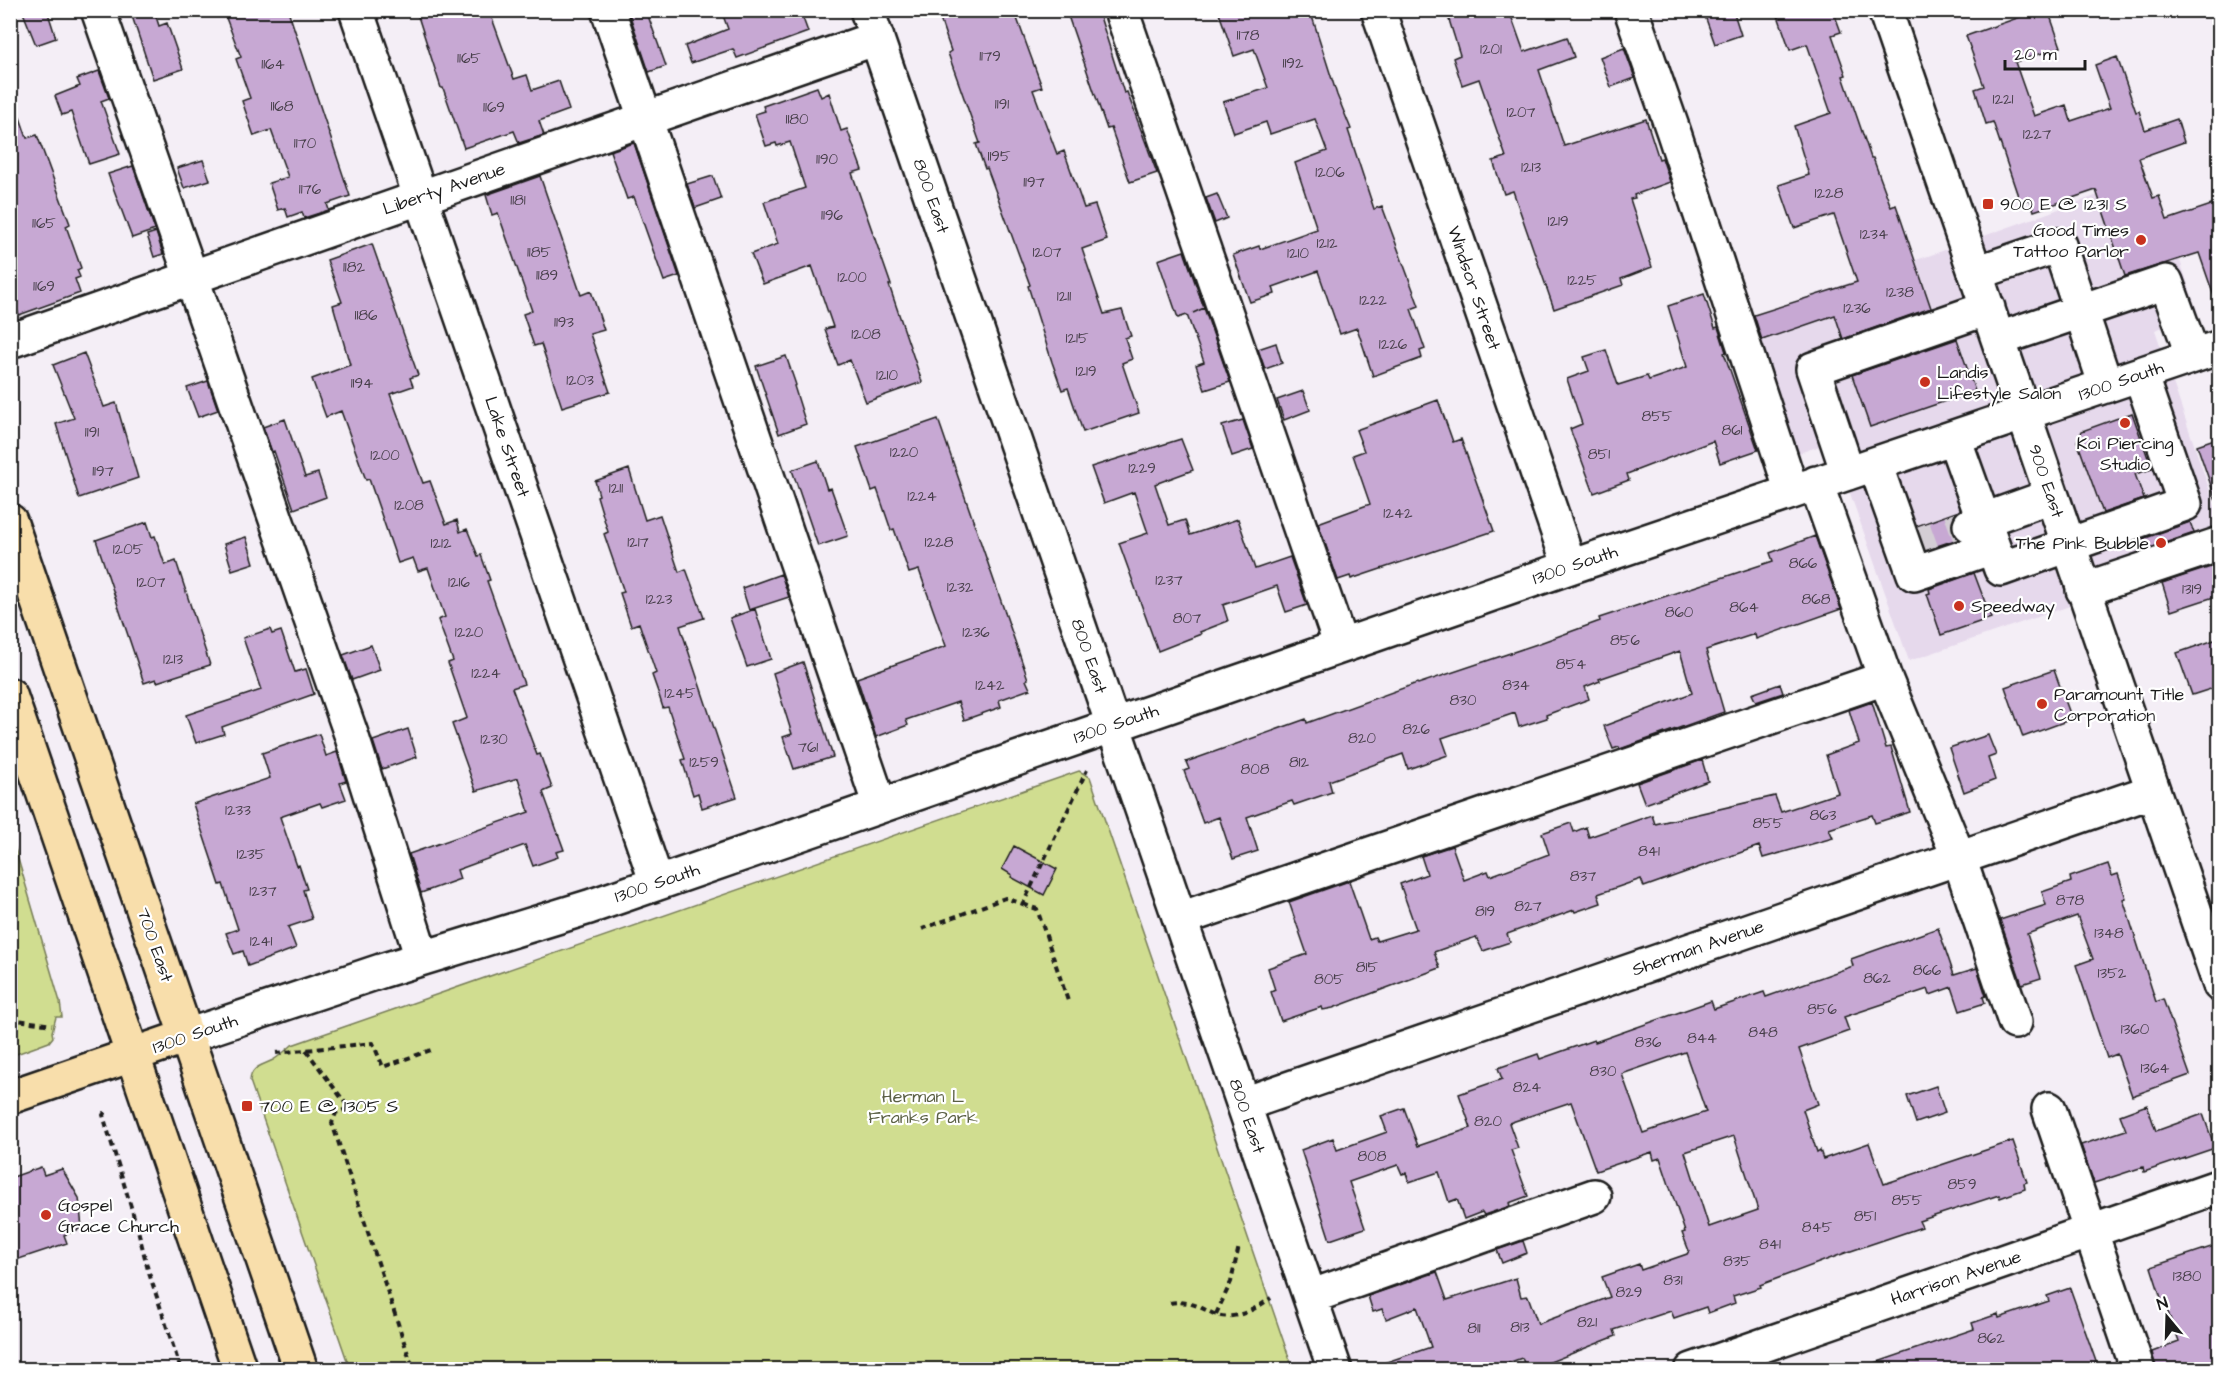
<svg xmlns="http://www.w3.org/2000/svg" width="2230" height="1380" font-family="'Architects Daughter',sans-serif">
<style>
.built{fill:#e6d9ec}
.green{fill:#d0dd90;stroke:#767c56;stroke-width:1.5}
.building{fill:#c7a8d3;stroke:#1c1c1c;stroke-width:1.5;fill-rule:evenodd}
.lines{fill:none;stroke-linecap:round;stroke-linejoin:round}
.minor-tunnel{stroke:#d4ced5;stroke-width:33;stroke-dasharray:33 16;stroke-linecap:butt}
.minor-casing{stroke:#1c1c1c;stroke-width:38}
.major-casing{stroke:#1c1c1c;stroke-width:38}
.path{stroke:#1c1c1c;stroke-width:4;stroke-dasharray:6 4.5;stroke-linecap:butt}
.minor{stroke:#fff;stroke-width:33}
.major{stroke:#f8deab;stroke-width:33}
.poi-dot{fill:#c8321e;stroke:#fff;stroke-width:2}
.labels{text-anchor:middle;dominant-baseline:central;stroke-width:4.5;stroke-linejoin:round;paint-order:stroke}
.number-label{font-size:15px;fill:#473f4a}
.street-label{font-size:18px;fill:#1c1c1c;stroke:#fff}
.poi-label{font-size:18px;fill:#1c1c1c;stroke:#fff;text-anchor:start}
.park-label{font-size:18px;fill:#5b6045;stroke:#fff}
</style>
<rect width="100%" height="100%" fill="#f4eef6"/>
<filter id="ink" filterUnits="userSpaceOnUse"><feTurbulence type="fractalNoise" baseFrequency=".0167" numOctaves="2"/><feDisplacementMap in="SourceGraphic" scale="12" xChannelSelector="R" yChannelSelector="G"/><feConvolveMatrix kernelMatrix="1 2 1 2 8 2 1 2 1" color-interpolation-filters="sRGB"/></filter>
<g filter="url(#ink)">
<path class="built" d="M2134 182 2143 205 2159 199 2198 314 2155 330 2219 518V555L1909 661 1832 442 1796 454 1749 317 1931 255Z"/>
<path class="green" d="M1079 771 1090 777 1293 1369H350L250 1081C251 1066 262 1066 273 1060 280 1056 286 1050 292 1045Z
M11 835 60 1002 62 1017H56L52 1032 53 1037 49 1042 11 1056Z"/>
<path class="building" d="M22 10H47L56 38 36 45Z
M130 10H154L159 26 167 23 183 69 153 79Z
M223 10H288L350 196 327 204 329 210 304 218 302 212 288 217 285 208 278 210 269 183 288 177 271 130 254 136 242 101 250 98 236 59 241 57Z
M416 10H489L514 79 527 75 532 90 559 81 569 110 539 121 544 135 519 143 514 131 464 148 443 88H441Z
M628 10H646L666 66 649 72Z
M721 10H800L808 32 737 58 733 49 691 63 685 46 728 29Z
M937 10H1014L1042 87 1033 90 1057 154 1064 151 1084 208 1095 205 1107 240 1082 249 1104 314 1122 310 1131 336 1125 338 1132 359 1122 363 1139 413 1083 432 1068 388 1062 390 1052 362 1028 286 1030 285 987 168 985 169 976 144 980 143 948 53 951 51Z
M1066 10H1098L1124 93 1127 92 1157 173 1130 182 1111 128 1107 129Z
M1218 10H1310L1337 95 1351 129 1348 130 1374 209 1382 206 1419 306 1411 309 1425 349 1420 351 1422 358 1373 376 1357 328 1340 334 1318 271 1273 287 1275 294 1250 302 1233 255 1259 246 1260 249 1317 229 1295 163 1327 151 1315 119 1270 134 1266 122 1234 133 1223 102 1268 88 1254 49 1234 56Z
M1446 10H1509L1524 52 1567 37 1574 57 1539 70 1564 146 1646 119 1659 159 1662 158 1670 182 1634 195 1635 198 1630 199 1652 267 1621 279 1623 285 1554 309 1513 191 1504 194 1493 161 1506 157 1479 79 1462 85 1453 58 1460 55Z
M1720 10H1733L1741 35 1715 44 1705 16Z
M1776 10H1833L1841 32 1832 35 1846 75 1843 76 1871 158H1873L1891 207 1896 205 1931 308 1843 339 1835 315 1762 340 1754 315 1857 282 1834 215 1794 228 1779 185 1809 175 1794 126 1831 113 1807 44 1790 50Z
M2040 10H2048L2061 47 2015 62 2034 116 2066 105 2071 121 2110 108 2095 65 2117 57 2136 112 2139 111 2145 130 2177 119 2184 142 2139 158 2153 198 2159 196 2167 220 2220 202V302H2216L2199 253 2125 276 2096 190 2034 211 2030 199 2020 202 1993 122 1986 124 1975 89 1984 86 1966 36Z
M1624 48 1635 78 1611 87 1600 57Z
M99 71 109 98 101 101 120 154 89 164 71 112 62 115 55 96 80 86 77 79Z
M817 87 821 97 829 93 841 131 847 129 862 170 852 173 891 285H889L922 382 866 402 850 360 838 365 825 329 833 327 812 266 763 284 751 254 778 244 764 202 805 188 790 142 777 146 776 143 766 146 755 114 765 111 763 106Z
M14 100 27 138 37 135 70 224 66 226 81 268 77 270 80 277 75 279 80 293 19 315 10 291V101Z
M634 143 679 276 664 281 634 197 627 199 610 151Z
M203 160 210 180 184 188 177 168Z
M133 166 155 230 132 238 108 174Z
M540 176 581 295 591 291 604 330 590 334 610 392 562 407 541 344 534 346 523 314 532 311 498 213 492 215 486 195Z
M713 176 721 199 695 208 687 184Z
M1217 194 1227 218 1215 223 1206 198Z
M156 232 163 254 154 257 147 235Z
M372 244 418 375 410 378 413 386 390 394 423 483 430 481 446 524 457 520 460 532 467 529 478 556 481 555 490 580 487 581 524 684 512 688 537 755 540 754 552 788 543 792 564 850 556 852 558 857 533 866 525 845 457 870 460 879 421 893 409 854 529 812 518 778 476 791 452 724 467 718 448 663 453 661 438 620 445 617 428 568 418 571 413 558 398 563 369 479 366 480 341 411 326 417 312 379 350 365 333 305 342 302 327 260Z
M1184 251 1204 308 1193 313 1204 308 1230 382 1205 390 1196 365 1204 362 1187 315 1178 318 1158 260Z
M1704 294 1715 328 1718 327 1726 352 1724 353 1758 450 1720 463 1713 441 1627 474 1629 480 1594 493 1570 429 1582 424 1567 379 1589 371 1584 357 1606 350 1618 385 1647 376 1649 380 1687 367 1668 306Z
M1957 339 1975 391 1870 427 1852 375Z
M1276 343 1282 363 1265 369 1258 349Z
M84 353 104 407 116 403 138 478 79 498 56 424 74 418 53 365Z
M786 356 796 385 794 386 806 424 779 434 756 366Z
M208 381 218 410 198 417 187 388Z
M1303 391 1310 410 1284 420 1277 400Z
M1438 400 1453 442 1461 439 1494 531 1351 579 1350 576 1338 580 1318 523 1370 504 1353 455 1364 451 1356 430Z
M2132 413 2152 469 2135 474 2144 499 2103 513 2077 441 2082 431Z
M285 419 305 477 318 473 326 497 294 509 274 451 272 452 263 427Z
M938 419 1028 679 1026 680 1030 689 999 700 1001 707 964 720 958 702 906 720 908 725 876 737 857 678 946 646 919 570 909 573 894 529 891 530 877 489 872 491 857 447Z
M1243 420 1253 449 1232 456 1222 426Z
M2220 437V500H2216L2197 445Z
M1181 439 1193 470 1155 484 1169 525 1185 520 1190 535 1238 519 1255 569 1290 557 1307 605 1286 612 1277 586 1223 605 1228 621 1200 632 1201 634 1158 651 1119 543 1148 533 1134 492 1104 503 1091 467Z
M818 461 827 489 831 488 848 536 818 546 792 470Z
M629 469 645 520 660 515 679 572 686 569 704 618 680 626 737 797 702 808 698 793 693 795 682 760 685 759 668 707 663 708 658 692 652 675 656 673 639 623 631 626 620 593 624 592 604 534 608 532 597 496 599 495 595 481Z
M1956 512 1952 522 1953 532 1958 539 1925 550 1917 526Z
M147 522 152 537 155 536 165 565 176 561 210 665 157 682 156 679 144 683 96 540Z
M2190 522 2194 533 2144 550 2140 540Z
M1815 536 1841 609 1756 639 1755 634 1706 650 1724 712 1620 749 1619 747 1613 749 1604 726 1692 693 1680 651 1599 679 1600 681 1585 687 1589 699 1546 715 1547 718 1519 727 1515 713 1442 738 1448 755 1408 769 1403 754 1329 781 1332 792 1294 805 1292 801 1247 817 1258 851 1233 859 1219 817 1203 823 1184 771 1189 769 1186 762 1306 719 1307 723 1417 683 1418 684 1537 644 1600 621 1599 618 1773 561 1770 553Z
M246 537 254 563 232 570 224 544Z
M2220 564V595L2171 611 2162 583Z
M1974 573 1991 618 1941 635 1927 594 1930 593 1929 589Z
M781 574 789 597 749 610 742 588Z
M755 609 771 659 747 667 730 618Z
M270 629 272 634 281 631 295 672 306 669 314 694 222 727 224 734 196 743 186 715 261 690 243 638Z
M2220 638V686L2192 695 2177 653Z
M371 645 380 670 352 680 343 655Z
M803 662 833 757 794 769 783 737 792 734 773 673Z
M2054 670 2072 719 2023 737 2005 687Z
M1780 684 1783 693 1756 702 1752 694Z
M1872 702 1886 748 1891 747 1910 812 1875 823 1872 815 1829 829 1833 838 1763 858 1759 846 1644 887 1641 879 1598 894 1601 903 1575 912 1574 910 1510 933 1507 934 1510 942 1483 951 1476 937 1434 952 1440 968 1333 1008 1323 1010 1322 1007 1281 1021 1271 992 1275 990 1268 968 1307 954 1289 902 1349 881 1369 939 1375 937 1377 941 1416 929 1400 884 1427 874 1421 856 1452 846 1464 880 1488 871 1490 876 1549 854 1542 833 1571 823 1574 832 1586 827 1589 837 1652 815 1655 824 1775 796 1781 812 1838 793 1826 755 1859 743 1849 710Z
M408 729 417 757 382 769 373 741Z
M319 734 326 756 337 752 346 781 340 783 346 799 322 807 320 803 280 817 297 866 299 865 307 889 303 890 312 919 288 927 296 948 248 966 243 951 234 954 226 933 238 929 223 884 220 885 193 804 270 778 262 753Z
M1988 735 1996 755 1988 758 1995 780 1964 792 1949 748Z
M1702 760 1708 781 1645 804 1637 783Z
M1014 846 1057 869 1044 895 1011 877 1012 875 1002 869Z
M2108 864 2112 876 2118 874 2126 898 2123 899 2156 1002 2163 999 2190 1075 2132 1096 2117 1054 2107 1058 2076 965 2093 959 2077 916 2027 934 2041 978 2022 984 2000 920 2046 905 2042 892 2071 882 2070 877Z
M1938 928 1954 975 1977 968 1986 996 1983 997 1985 1003 1960 1011 1952 987 1930 995 1928 989 1844 1017 1849 1031 1799 1049 1818 1104 1803 1110 1817 1152 1820 1150 1823 1159 1869 1143 1884 1184 2013 1141 2027 1182 2024 1183 2025 1189 2000 1198 1999 1195 1919 1221 1922 1227 1845 1253 1760 1285 1761 1287 1733 1296 1735 1303 1708 1313 1706 1307 1674 1318 1671 1311 1614 1330 1616 1336 1530 1370H1527L1522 1358 1488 1370H1376L1375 1366 1431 1347 1417 1307 1386 1319 1382 1309 1373 1312 1368 1296 1437 1272 1447 1300 1516 1278 1521 1297 1528 1296 1538 1324 1610 1297 1602 1277 1639 1264 1641 1270 1687 1254 1689 1251 1682 1233 1685 1232 1660 1158 1654 1160 1652 1152 1596 1171 1571 1102 1509 1123 1518 1148 1511 1150 1528 1196 1509 1203 1510 1206 1484 1215 1482 1212 1464 1219 1457 1199 1449 1202 1439 1172 1409 1182 1406 1173 1402 1174 1398 1165 1349 1182 1365 1228 1330 1240 1301 1150 1333 1138 1337 1150 1387 1132 1381 1116 1404 1108 1418 1146 1471 1128 1459 1094 1502 1079 1498 1068 1538 1054 1540 1059 1594 1040 1595 1042 1711 1001 1714 1009 1764 992 1766 997 1853 966 1851 959ZM1685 1052 1706 1112 1643 1133 1622 1074ZM1734 1136 1758 1210 1709 1227 1685 1152Z
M1936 1086 1945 1113 1916 1123 1907 1096Z
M2147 1105 2156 1131 2203 1114 2215 1148 2144 1172 2143 1167 2094 1183 2081 1145 2126 1130 2120 1115Z
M41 1167 44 1175 62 1169 79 1198 82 1228 64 1235 67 1243 10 1262V1178Z
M1523 1241 1527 1253 1502 1263 1497 1250Z
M2220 1244V1370H2156L2152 1352 2179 1342 2165 1304H2163L2151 1267Z
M2070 1288 2099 1370H1866V1366L1974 1329 1972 1323 1998 1314 1999 1318 2049 1301 2047 1296Z"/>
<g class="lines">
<path class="minor-tunnel" d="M1904 549 1970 525"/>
<defs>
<path id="minor" d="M98 10 351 734 422 958
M356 10 657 883
M608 10 880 806
M867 10 1335 1370
M1121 10 1341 646
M1378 10 1570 567
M1631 10 1674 133 1792 492
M1885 10 2220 985
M1976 273 2059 245 2106 386
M1999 339 2166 282 2193 356
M10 341 877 38
M1954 438 2001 569 2185 504 2140 374
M1875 464 1914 574 1993 547
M1848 473 1813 369 1988 308
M1816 483 1885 678 1959 858 2015 1022
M1970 525 2051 496
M2083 590 2220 544
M1180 919 1885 678
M187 1036 381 971 589 907 1570 567 2220 347
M1244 1104 2153 791
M2049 1109 2138 1370
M1310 1297 1594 1196
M1692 1370 2220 1186"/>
<path id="major" d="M10 521 301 1370
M10 695 240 1370
M10 1097 187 1036"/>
</defs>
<use href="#minor" class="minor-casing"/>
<use href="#major" class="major-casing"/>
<path class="path" d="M1023 904 1037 909 1068 1001
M922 929 1005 898 1023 904 1087 770
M10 1019 52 1025
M306 1050 349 1108 336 1113 332 1123 410 1360 416 1370
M276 1053 373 1043 383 1067 431 1050
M105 1112 103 1115 138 1230 148 1270 181 1370
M1170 1303C1188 1300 1198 1306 1214 1314 1234 1322 1255 1309 1271 1298
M1216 1314 1231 1282 1239 1246"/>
<use href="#minor" class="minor"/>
<use href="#major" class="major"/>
</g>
</g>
<g class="poi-dot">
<rect x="1982" y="198" width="12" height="12" rx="3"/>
<circle cx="2141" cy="240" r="6"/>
<circle cx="1925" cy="382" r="6"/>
<circle cx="2125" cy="423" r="6"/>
<circle cx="2161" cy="543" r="6"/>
<circle cx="1959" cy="606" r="6"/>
<circle cx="2042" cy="704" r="6"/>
<rect x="241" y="1100" width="12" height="12" rx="3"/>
<circle cx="46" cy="1215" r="6"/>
</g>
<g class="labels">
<g class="number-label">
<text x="1248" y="35">1178</text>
<text x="1491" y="49">1201</text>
<text x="990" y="56">1179</text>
<text x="469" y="58">1165</text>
<text x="1293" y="63">1192</text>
<text x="273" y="64">1164</text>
<text x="2003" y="99">1221</text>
<text x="1002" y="104">1191</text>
<text x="282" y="106">1168</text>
<text x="494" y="107">1169</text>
<text x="1521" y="112">1207</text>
<text x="797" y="119">1180</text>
<text x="2037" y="134">1227</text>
<text x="305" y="143">1170</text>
<text x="999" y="156">1195</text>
<text x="827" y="159">1190</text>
<text x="1531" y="167">1213</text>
<text x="1330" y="172">1206</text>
<text x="1034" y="182">1197</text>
<text x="310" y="189">1176</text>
<text x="1829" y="193">1228</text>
<text x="518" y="200">1181</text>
<text x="832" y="215">1196</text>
<text x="1558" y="221">1219</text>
<text x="44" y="223">1165</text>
<text x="1874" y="234">1234</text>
<text x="1327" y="243">1212</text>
<text x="539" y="252">1185</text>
<text x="1047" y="252">1207</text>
<text x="1298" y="253">1210</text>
<text x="354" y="267">1182</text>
<text x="547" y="275">1189</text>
<text x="852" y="277">1200</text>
<text x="1582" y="280">1225</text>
<text x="44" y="286">1169</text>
<text x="1900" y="292">1238</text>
<text x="1064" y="296">1211</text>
<text x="1373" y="300">1222</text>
<text x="1857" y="308">1236</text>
<text x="366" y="315">1186</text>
<text x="564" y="322">1193</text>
<text x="866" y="334">1208</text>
<text x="1077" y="338">1215</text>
<text x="1393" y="344">1226</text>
<text x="1086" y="371">1219</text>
<text x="887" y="375">1210</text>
<text x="580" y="380">1203</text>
<text x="362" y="383">1194</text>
<text x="1657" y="416">855</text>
<text x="1732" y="430">861</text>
<text x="92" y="432">1191</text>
<text x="904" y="452">1220</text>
<text x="1599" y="454">851</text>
<text x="385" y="455">1200</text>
<text x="1142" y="468">1229</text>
<text x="103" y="471">1197</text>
<text x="616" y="488">1211</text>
<text x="922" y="496">1224</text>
<text x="409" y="505">1208</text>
<text x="1398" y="513">1242</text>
<text x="638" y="542">1217</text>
<text x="939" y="542">1228</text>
<text x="441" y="543">1212</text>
<text x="128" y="549">1205</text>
<text x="1803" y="563">866</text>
<text x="1169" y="580">1237</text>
<text x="151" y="582">1207</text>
<text x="459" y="582">1216</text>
<text x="960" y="587">1232</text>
<text x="2192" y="589">1319</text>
<text x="659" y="599">1223</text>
<text x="1816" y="599">868</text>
<text x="1744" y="607">864</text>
<text x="1679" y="612">860</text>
<text x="1187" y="618">807</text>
<text x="469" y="632">1220</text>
<text x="976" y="632">1236</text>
<text x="1625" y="640">856</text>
<text x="173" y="659">1213</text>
<text x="1571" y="664">854</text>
<text x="486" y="673">1224</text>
<text x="990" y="685">1242</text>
<text x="1516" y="685">834</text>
<text x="680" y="693">1245</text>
<text x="1463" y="700">830</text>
<text x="1416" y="729">826</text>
<text x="1362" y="738">820</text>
<text x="494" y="739">1230</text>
<text x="808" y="747">761</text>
<text x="704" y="762">1259</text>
<text x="1299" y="762">812</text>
<text x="1255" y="769">808</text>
<text x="238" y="810">1233</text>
<text x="1823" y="815">863</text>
<text x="1768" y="823">855</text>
<text x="1649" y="851">841</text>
<text x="251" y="854">1235</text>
<text x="1583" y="876">837</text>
<text x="263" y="891">1237</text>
<text x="2070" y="900">878</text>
<text x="1528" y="906">827</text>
<text x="1485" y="911">819</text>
<text x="2109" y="933">1348</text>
<text x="261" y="941">1241</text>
<text x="1367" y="967">815</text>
<text x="1927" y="970">866</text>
<text x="2112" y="973">1352</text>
<text x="1877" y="978">862</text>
<text x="1329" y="979">805</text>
<text x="1822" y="1009">856</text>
<text x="2135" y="1029">1360</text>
<text x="1763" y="1032">848</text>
<text x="1702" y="1038">844</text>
<text x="1648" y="1042">836</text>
<text x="2155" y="1068">1364</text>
<text x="1603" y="1071">830</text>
<text x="1527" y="1087">824</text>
<text x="1488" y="1121">820</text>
<text x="1372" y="1156">808</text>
<text x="1962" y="1184">859</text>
<text x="1907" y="1200">855</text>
<text x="1865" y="1216">851</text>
<text x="1817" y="1227">845</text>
<text x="1770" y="1244">841</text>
<text x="1737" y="1261">835</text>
<text x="2187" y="1276">1380</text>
<text x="1673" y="1280">831</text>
<text x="1629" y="1292">829</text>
<text x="1587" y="1322">821</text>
<text x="1520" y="1327">813</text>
<text x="1474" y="1328">811</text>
<text x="1991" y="1338">862</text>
</g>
<g class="street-label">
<text transform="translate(444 189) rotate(-19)">Liberty Avenue</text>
<text transform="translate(931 196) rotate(71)">800 East</text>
<text transform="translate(1474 288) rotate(71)">Windsor Street</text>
<text transform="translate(2121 381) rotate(-19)">1300 South</text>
<text transform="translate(507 447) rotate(71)">Lake Street</text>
<text transform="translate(2046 481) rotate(71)">900 East</text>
<text transform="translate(1575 565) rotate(-19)">1300 South</text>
<text transform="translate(1089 656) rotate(71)">800 East</text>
<text transform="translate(1116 724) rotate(-19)">1300 South</text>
<text transform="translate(657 883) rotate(-19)">1300 South</text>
<text transform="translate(155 945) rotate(71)">700 East</text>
<text transform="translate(1698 948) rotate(-19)">Sherman Avenue</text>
<text transform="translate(195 1034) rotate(-19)">1300 South</text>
<text transform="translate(1247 1116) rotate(71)">800 East</text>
<text transform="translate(1956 1278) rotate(-19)">Harrison Avenue</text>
</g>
<g class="poi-label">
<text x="2000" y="204">900 E @ 1231 S</text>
<text x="2129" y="230" text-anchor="end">Good Times<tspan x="2129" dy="21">Tattoo Parlor</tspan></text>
<text x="1937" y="372">Landis<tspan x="1937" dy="21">Lifestyle Salon</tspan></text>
<text x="2125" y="443" text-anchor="middle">Koi Piercing<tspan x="2125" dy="21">Studio</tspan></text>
<text x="2149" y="543" text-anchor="end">The Pink Bubble</text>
<text x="1971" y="606">Speedway</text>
<text x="2054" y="694">Paramount Title<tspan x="2054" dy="21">Corporation</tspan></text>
<text x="259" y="1106">700 E @ 1305 S</text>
<text x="58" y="1205">Gospel<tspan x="58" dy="21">Grace Church</tspan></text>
</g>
<g class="park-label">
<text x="923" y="1096">Herman L<tspan x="923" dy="21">Franks Park</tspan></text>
</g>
</g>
<rect width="2230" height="1380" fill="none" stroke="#fff" stroke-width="36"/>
<rect x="18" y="18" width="2194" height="1344" fill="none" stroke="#1c1c1c" stroke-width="2" filter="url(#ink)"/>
<g transform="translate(2167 1317) rotate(341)" stroke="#ffffff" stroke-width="4.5" paint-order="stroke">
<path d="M0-4.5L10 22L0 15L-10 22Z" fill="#1c1c1c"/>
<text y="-9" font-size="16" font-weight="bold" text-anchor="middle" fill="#1c1c1c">N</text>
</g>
<path d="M2005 60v9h80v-9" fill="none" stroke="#1c1c1c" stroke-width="3"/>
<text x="2014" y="60" font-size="18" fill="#1c1c1c" stroke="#ffffff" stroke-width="4.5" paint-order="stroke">20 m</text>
</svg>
